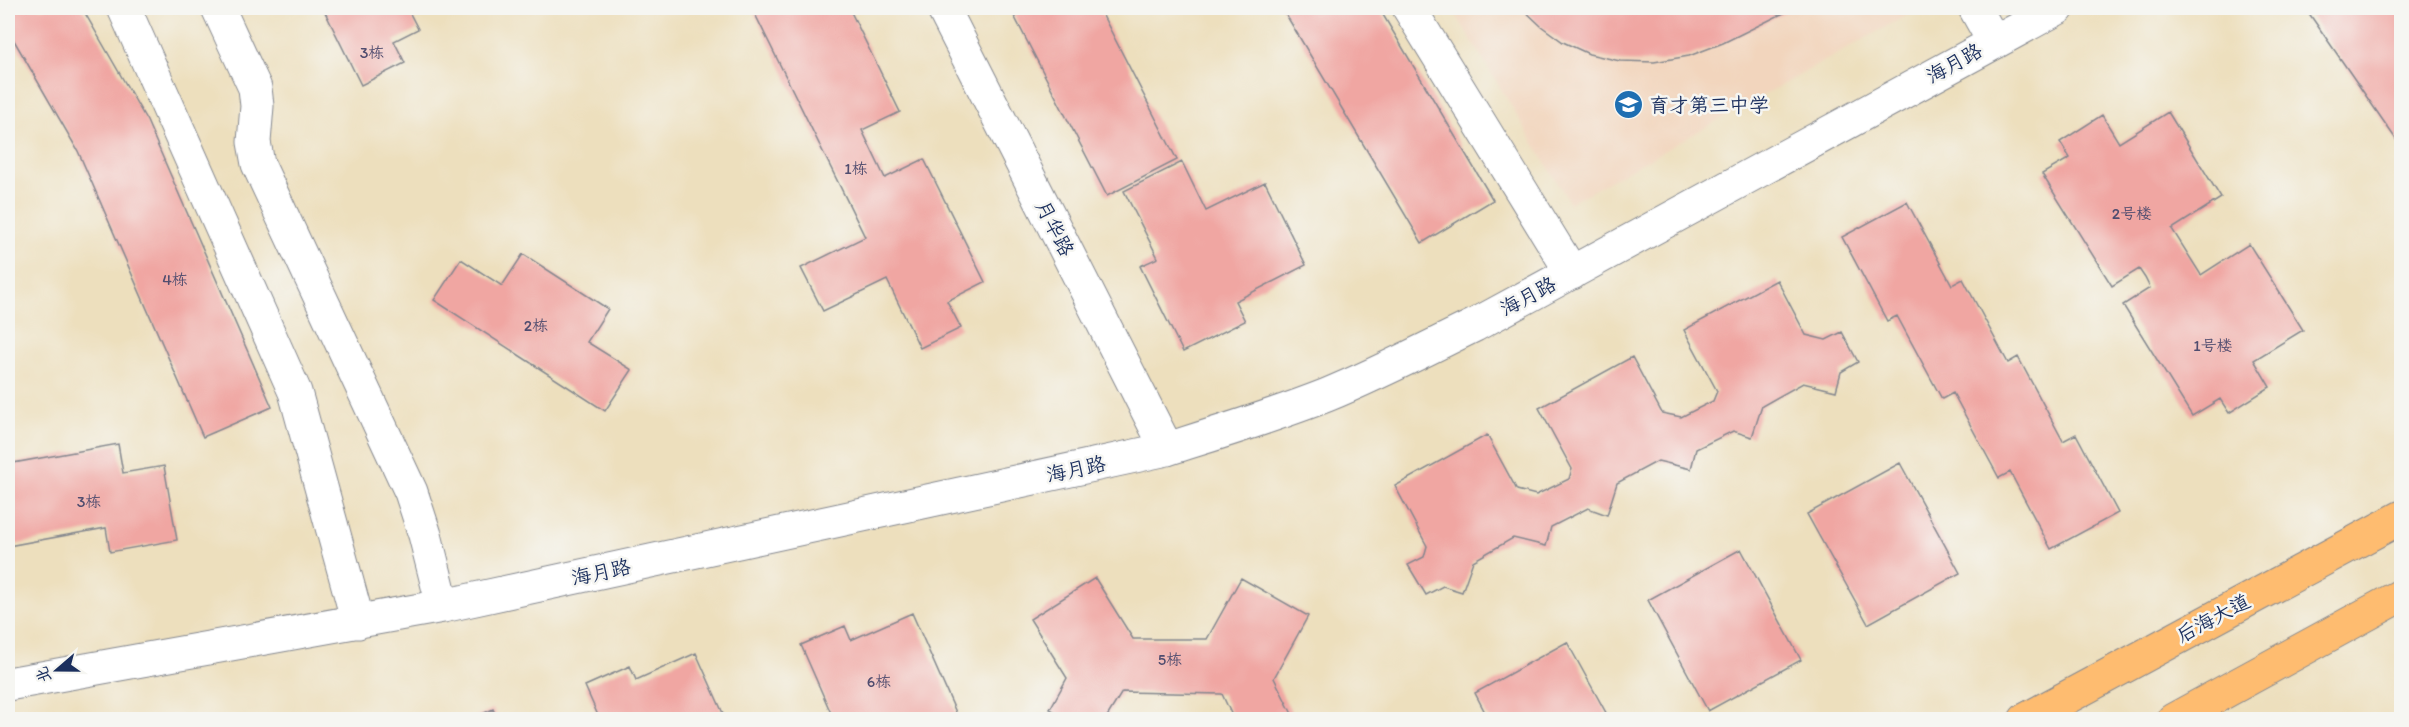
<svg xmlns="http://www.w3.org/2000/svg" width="2409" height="727" font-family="Itim,'LXGW WenKai TC',sans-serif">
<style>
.built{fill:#f2d5bd}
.building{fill:#f0a6a2}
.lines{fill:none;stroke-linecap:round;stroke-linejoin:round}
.minor-casing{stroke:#84878e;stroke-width:35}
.major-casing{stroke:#84878e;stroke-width:35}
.minor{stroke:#fff;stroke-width:33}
.major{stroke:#febc70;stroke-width:33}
.labels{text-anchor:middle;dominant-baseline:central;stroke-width:5;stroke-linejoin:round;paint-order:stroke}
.number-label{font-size:16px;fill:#504d6f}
.street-label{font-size:20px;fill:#1b2f5e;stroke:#f6f6f2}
.poi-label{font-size:20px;fill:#1b2f5e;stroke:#f6f6f2;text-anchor:start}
</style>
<rect width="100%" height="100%" fill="#f6f6f2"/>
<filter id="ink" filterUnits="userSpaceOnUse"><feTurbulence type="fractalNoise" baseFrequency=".0167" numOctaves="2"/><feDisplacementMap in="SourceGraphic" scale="12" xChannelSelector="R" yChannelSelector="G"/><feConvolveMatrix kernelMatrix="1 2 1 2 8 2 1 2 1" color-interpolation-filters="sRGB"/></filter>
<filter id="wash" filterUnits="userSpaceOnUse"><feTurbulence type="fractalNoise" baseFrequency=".008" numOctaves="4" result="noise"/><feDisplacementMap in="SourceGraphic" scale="24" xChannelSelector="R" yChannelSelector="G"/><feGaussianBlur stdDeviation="1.35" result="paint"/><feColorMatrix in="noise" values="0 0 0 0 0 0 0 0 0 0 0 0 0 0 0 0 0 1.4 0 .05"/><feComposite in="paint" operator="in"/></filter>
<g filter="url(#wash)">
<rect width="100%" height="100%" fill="#eddfbd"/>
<path class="built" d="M1452 8H1920L1570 203Z"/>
<g id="blocks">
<path class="building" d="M8 8H82L147 121 272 407 203 437 78 151 8 30Z
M323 8H407L418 29 394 41 405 63 361 85Z
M752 8H849L900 112 862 130 885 178 924 159 985 282 947 301 961 328 920 348 887 280 823 311 801 268 865 237Z
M1010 8H1099L1177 160 1107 196Z
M1282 8H1379L1493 200 1422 243Z
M1522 8H1794L1723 43 1689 56 1654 62 1620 61 1589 54 1563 42 1541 26Z
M2308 8H2402V148L2306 9Z
M2168 112 2221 198 2172 229 2201 275 2249 244 2303 330 2254 360 2270 387 2229 413 2220 399 2192 416 2123 305 2150 288 2145 278 2139 269 2112 286 2042 174 2070 158 2060 142 2102 115 2119 143Z
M1182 162 1206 211 1265 182 1306 265 1235 301 1245 321 1183 352 1140 266 1158 258 1124 191Z
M1907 202 1952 285 1963 279 2008 363 2018 357 2063 441 2076 434 2118 513 2051 549 2010 472 1999 478 1953 393 1942 399 1897 316 1887 321 1842 237Z
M523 254 608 309 587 342 632 370 605 411 434 300 461 259 502 286Z
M1777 280 1806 335 1826 340 1842 332 1858 362 1841 372 1836 391 1803 383 1762 406 1752 437 1733 431 1696 449 1691 469 1658 461 1617 483 1607 515 1588 508 1551 527 1546 546 1513 538 1473 561 1462 592 1443 586 1426 595 1408 565 1424 557 1427 546 1395 486 1487 435 1517 490 1536 495 1569 479 1572 469 1539 408 1632 357 1662 413 1681 417 1713 401 1717 391 1684 330Z
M118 444 123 473 164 466 177 540 110 552 106 528 8 546V464Z
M1900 463 1960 573 1868 624 1807 514Z
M1741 549 1801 660 1708 711 1648 600Z
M1095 578 1133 639H1207L1241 578 1308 616 1274 678 1295 720H1234L1222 694 1122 692 1105 720H1069L1050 709 1067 678 1030 619Z
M912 613 958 717 952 720H834L801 645 845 626 851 640Z
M1567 642 1610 720H1489L1475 693Z
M696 653 726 720H600L585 686 630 666 636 680Z
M493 709 498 720H469Z"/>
</g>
</g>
<g filter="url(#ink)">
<use href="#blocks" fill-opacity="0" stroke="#84878e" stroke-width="1.5"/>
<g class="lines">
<defs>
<path id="minor" d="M124 8 295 392 358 622
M218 8 255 88 257 106 254 142 258 164 411 492 425 535 443 606
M943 8 1167 449
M1409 8 1572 273
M1975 8 1994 42
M8 684 443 606 1167 449C1221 432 1274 416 1327 395 1378 374 1426 349 1475 325L2058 8"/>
<path id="major" d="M2025 720 2402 517
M2173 720 2402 595"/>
</defs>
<use href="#minor" class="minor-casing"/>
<use href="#major" class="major-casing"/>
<use href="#minor" class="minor"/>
<use href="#major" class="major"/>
</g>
</g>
<defs>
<symbol id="school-disc" viewBox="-11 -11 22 22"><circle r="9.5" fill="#1f6fb2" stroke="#f6f6f2"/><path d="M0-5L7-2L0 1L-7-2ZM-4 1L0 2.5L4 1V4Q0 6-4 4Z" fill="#fff"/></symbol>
</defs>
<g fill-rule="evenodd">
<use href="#school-disc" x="1612" y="88" width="33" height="33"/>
</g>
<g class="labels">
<g class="number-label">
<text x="372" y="52">3栋</text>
<text x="856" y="168">1栋</text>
<text x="2132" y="213">2号楼</text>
<text x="175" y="279">4栋</text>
<text x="536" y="325">2栋</text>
<text x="2213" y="345">1号楼</text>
<text x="89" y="501">3栋</text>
<text x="1170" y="659">5栋</text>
<text x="879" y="681">6栋</text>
</g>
<g class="street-label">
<text transform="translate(1954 63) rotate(-29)">海月路</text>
<text transform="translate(1055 228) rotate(63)">月华路</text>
<text transform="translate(1528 296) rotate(-28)">海月路</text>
<text transform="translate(1076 469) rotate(-12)">海月路</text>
<text transform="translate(601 572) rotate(-12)">海月路</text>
<text transform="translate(2213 618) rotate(-28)">后海大道</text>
</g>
<g class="poi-label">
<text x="1649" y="105">育才第三中学</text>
</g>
</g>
<rect width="2409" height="727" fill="none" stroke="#f6f6f2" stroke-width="30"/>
<g transform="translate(57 670) rotate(250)" stroke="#f6f6f2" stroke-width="4.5" paint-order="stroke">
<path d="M0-4.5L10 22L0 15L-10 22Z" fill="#1b2f5e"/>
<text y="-9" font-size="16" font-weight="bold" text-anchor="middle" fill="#1b2f5e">北</text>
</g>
</svg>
